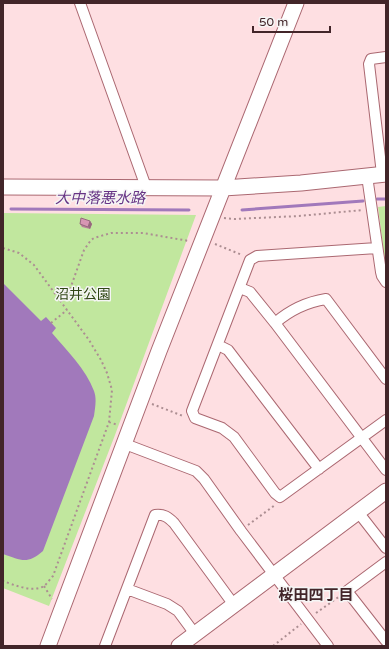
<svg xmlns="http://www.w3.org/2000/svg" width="389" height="649" font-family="'Varela Round','Noto Sans JP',sans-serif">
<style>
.green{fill:#c1e79e}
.water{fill:#a179bb}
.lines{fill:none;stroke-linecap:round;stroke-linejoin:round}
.stream{stroke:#a179bb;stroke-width:3}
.street-casing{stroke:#ab6871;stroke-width:12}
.secondary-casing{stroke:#ab6871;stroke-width:17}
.path{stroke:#ac8e92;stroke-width:2;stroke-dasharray:2 3;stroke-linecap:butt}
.street{stroke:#fff;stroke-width:10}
.secondary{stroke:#fff;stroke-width:15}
.wall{fill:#b9819a}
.shaded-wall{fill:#96697d}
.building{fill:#d796b3;stroke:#96697d}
.labels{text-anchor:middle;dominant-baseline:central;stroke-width:3;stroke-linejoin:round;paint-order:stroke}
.park-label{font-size:14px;fill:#304715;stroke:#f5f5f5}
.water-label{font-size:15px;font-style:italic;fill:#673485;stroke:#f5f5f5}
.neighbourhood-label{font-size:15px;font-weight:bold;fill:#422529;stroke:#f5f5f5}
</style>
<rect width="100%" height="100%" fill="#fedfe2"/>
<path class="green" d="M386 206V269L378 207Z
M3 213 196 215 115 435 49 606 3 588Z"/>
<path class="water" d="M3 283 41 321 46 317 56 328 52 333C67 351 86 369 94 391 97 399 95 408 94 416L43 551C27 565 21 560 3 554Z"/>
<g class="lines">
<path class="stream" d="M377 199H386
M11 209 189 210
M242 210 363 201"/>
<defs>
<path id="street" d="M80 3 146 187
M382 174 369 64 371 59 386 57
M367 176 381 272 382 276 386 282
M377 248 257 256 250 260 192 411 195 418 222 428 234 437 275 493 280 497 386 420
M240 288 250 292 275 323 386 470
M275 323C290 310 307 302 326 299L386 379
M218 345 228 350 319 469
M125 444 196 471 204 479 241 531 328 646
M358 512 386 548
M386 562 347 591 386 641
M127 589 167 604 178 611 195 634
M105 646 155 515C164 514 168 517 174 523L234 605"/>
<path id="secondary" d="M3 187 223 188 301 183 386 174
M48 646 159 351 296 3
M179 646 386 491"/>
</defs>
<use href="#street" class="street-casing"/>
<use href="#secondary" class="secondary-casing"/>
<path class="path" d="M224 218 235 219 299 216 363 210
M215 244 242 255
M3 248 19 253 34 265 89 340 101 360 107 373 112 390 109 422 53 576C50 579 47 584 44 586 33 593 14 585 3 581
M61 301 69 292 84 250 91 240 94 238 111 233H143L189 241
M51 323 67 310
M152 404 183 416
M109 422 118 425
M248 525 275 505
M44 586 52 599
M316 613 340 596
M273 646 301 624"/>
<use href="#street" class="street"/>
<use href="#secondary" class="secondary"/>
</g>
<path class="wall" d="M90 221 92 224 90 229 82 227 80 224Z"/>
<path class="shaded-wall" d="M90 221 92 224 90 229 88 227Z"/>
<path class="building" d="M81 218 90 221 88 227 80 224Z"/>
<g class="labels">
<g class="park-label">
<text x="83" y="294">沼井公園</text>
</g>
<g class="water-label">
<text x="100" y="198">大中落悪水路</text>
</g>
<g class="neighbourhood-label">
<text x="316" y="595">桜田四丁目</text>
</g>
</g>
<rect width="389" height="649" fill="none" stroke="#422529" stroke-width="8"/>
<path d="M253 26v6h77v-6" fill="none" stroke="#422529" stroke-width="2"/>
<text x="259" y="26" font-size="12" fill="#422529" stroke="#f5f5f5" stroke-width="3" paint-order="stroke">50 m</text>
</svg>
